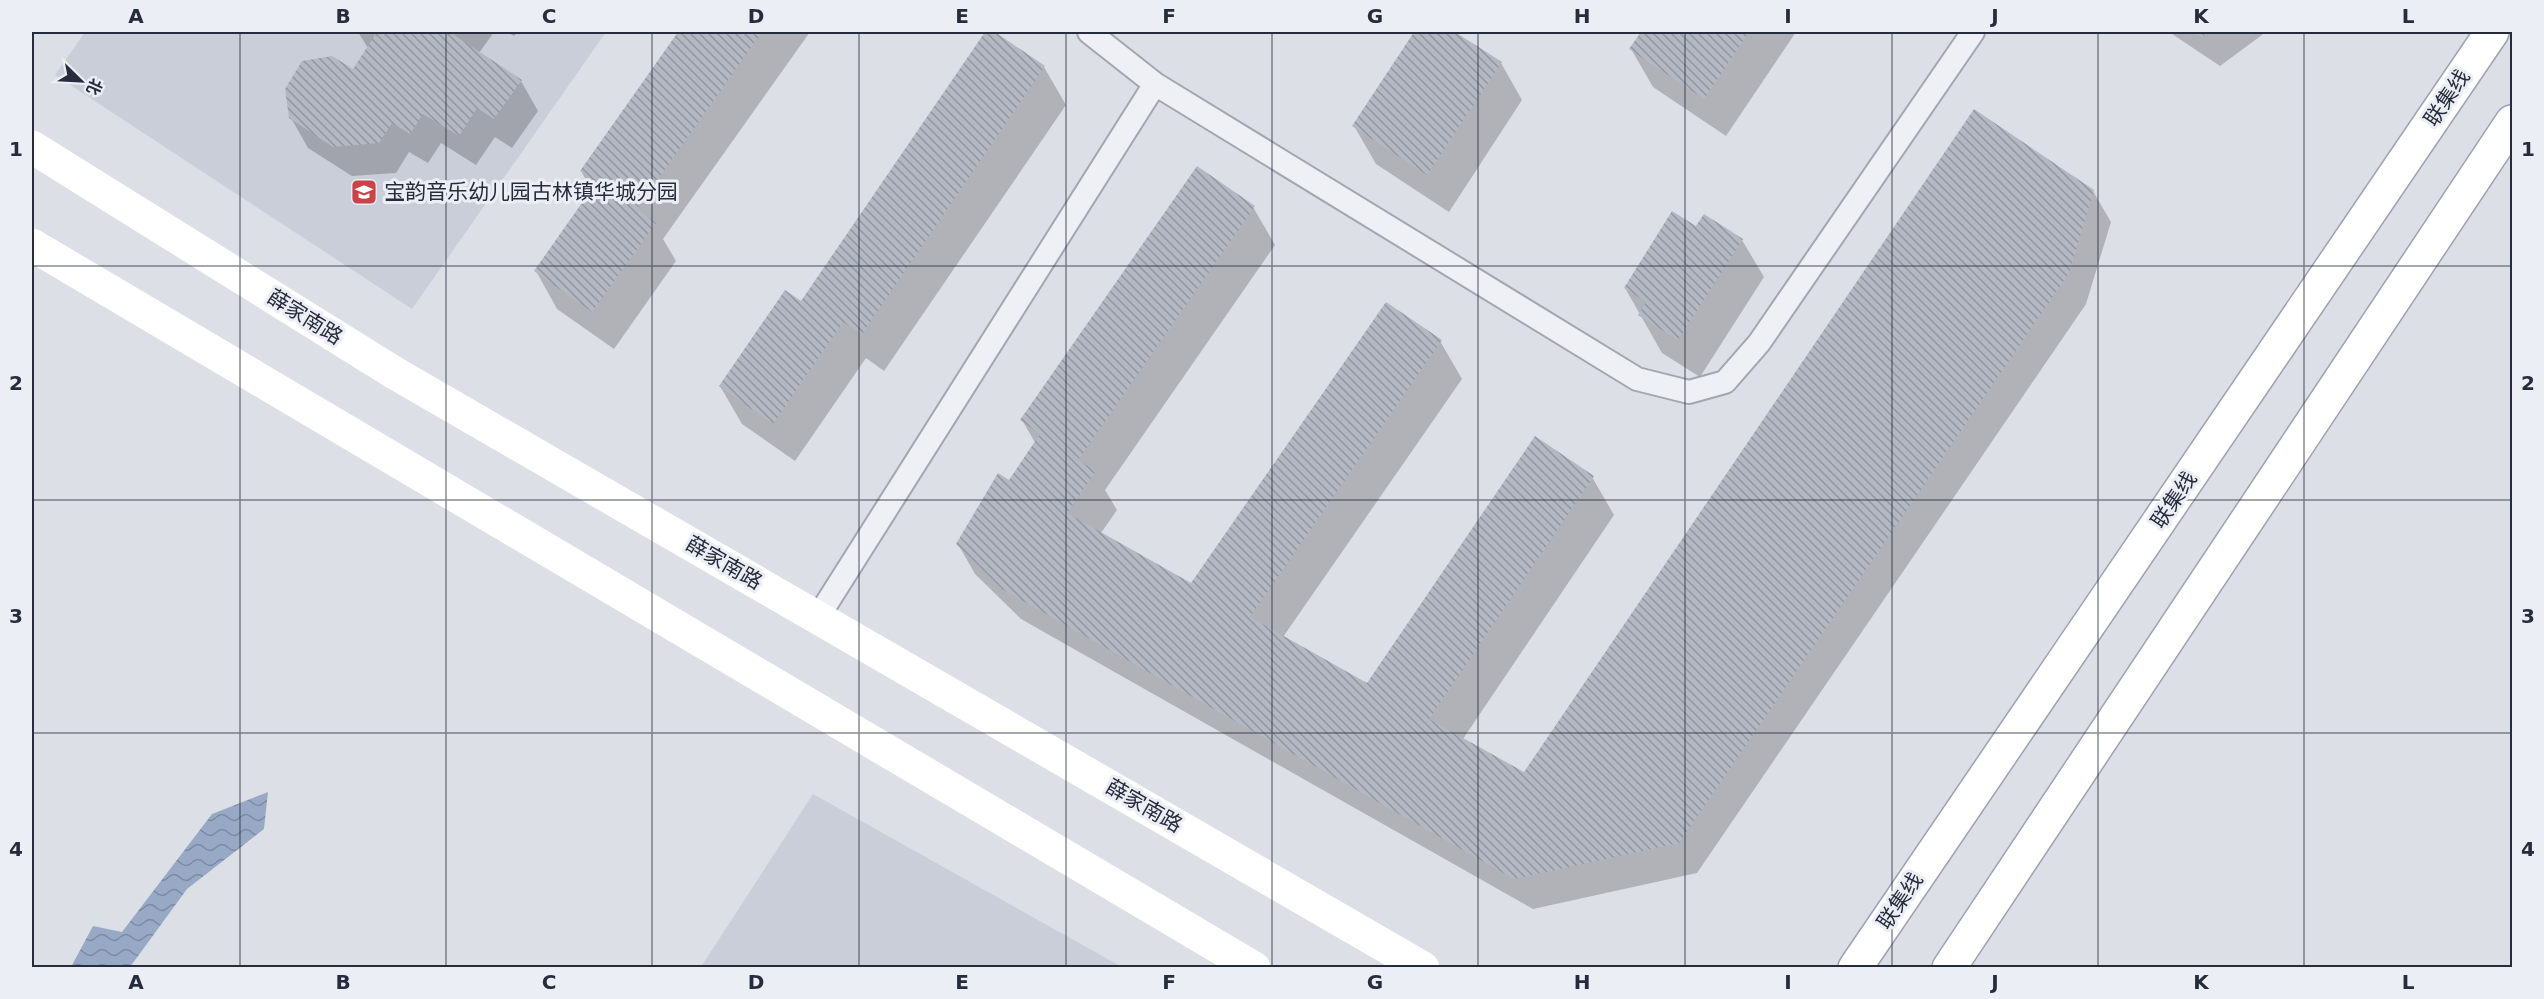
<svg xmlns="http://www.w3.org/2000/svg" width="2544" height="999" font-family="'DejaVu Sans','Noto Sans SC',sans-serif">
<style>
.built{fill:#caced8}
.water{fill:url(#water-waves)}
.shadow{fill:#0003}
.building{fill:url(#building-back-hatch)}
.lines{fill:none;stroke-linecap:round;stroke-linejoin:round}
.lane-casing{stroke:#a2a6b0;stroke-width:26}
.primary-casing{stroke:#9ca2b1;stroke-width:36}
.lane{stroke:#eff0f5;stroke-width:22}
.secondary{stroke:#fff;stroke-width:33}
.primary{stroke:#fff;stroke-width:33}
.grid{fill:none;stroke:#272c3c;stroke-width:1.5;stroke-opacity:0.55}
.labels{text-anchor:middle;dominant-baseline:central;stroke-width:6;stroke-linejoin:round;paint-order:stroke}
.street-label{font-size:21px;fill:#272c3c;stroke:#ebeef4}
.poi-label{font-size:21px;fill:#272c3c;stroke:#ebeef4;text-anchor:start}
.neatline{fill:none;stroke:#272c3c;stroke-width:2}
.grid-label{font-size:20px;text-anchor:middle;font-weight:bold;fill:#272c3c}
</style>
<defs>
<pattern id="water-waves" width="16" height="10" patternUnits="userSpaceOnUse" patternTransform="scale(1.5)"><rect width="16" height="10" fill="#98a9c6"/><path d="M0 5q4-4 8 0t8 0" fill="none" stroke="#7c8aa2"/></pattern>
<pattern id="building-back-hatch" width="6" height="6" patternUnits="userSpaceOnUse" patternTransform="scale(1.5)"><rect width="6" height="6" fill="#b4b8c3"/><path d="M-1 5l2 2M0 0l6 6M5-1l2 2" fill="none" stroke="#9296a0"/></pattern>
</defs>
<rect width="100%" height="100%" fill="#dcdfe6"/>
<path class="built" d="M85 32H606L412 309 55 75Z
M813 794 1122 967H701Z"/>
<path class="water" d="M268 792 264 829 187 889 130 967H71L93 926 122 932 212 814Z"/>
<path class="shadow" d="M358 32H494L479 53 521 81 538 111 512 148 495 137 476 165 441 143 428 163 409 152 396 173 352 176 308 148 291 118 353 71 368 48Z
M507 32H518L514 36Z
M680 32H810L663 239 676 261 614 349 557 309 536 271 592 190 581 171Z
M987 32H992L1044 67 1066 105 884 371 866 358 795 461 742 424 720 386 801 303Z
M1416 32H1453L1501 63 1522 100 1449 212 1376 164 1354 126Z
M1643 32H1796L1726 136 1653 87 1631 49Z
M2169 32H2266L2220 66Z
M2093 191 2111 222 2086 304 1697 873 1533 909 1021 619 975 574 958 544 1009 482 1036 444 1022 420 1253 207 1275 245 1105 490 1117 510 1101 533 1192 585 1440 341 1462 379 1283 637 1366 685 1592 477 1614 515 1463 739 1524 774Z
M1697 228 1742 240 1764 277 1700 377 1662 353 1625 288Z"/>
<path class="building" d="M369 32H457L454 35 522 80 494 119 477 108 459 136 423 114 410 134 392 123 379 143 333 147 289 118 285 89 302 61 332 56 353 69 375 35Z
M678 32H762L637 209 656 223 592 312 534 271 596 183 580 171Z
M985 32H995L1045 66 862 334 843 322 773 424 719 386 785 290 801 301Z
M1414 32H1455L1502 62 1427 175 1352 126Z
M1641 32H1749L1704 99 1629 49Z
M2194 32H2210L2202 37Z
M1974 109 2094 190 2069 273 1679 843 1514 879 1002 589 956 544 998 473 1009 480 1040 434 1020 420 1197 166 1255 206 1078 460 1096 471 1067 513 1191 583 1386 302 1442 340 1250 617 1367 683 1535 436 1594 476 1429 719 1524 772Z
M1672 211 1696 226 1704 214 1743 239 1678 340 1638 315 1646 302 1624 288Z"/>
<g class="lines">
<defs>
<path id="lane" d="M1089 32 1155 84 1637 379 1689 392 1725 382 1759 343 1973 32
M818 617 1155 84"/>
<path id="primary" d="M1855 968 2492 32
M1949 968 2512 122"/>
</defs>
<use href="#lane" class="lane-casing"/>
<use href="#primary" class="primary-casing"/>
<use href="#lane" class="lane"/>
<path class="secondary" d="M32 147 393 372 1423 968
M32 245 1254 968"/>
<use href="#primary" class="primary"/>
</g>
<path class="grid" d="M240 32V968M446 32V968M652 32V968M859 32V968M1066 32V968M1272 32V968M1478 32V968M1685 32V968M1892 32V968M2098 32V968M2304 32V968M32 266H2512M32 500H2512M32 733H2512"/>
<defs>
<symbol id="school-square" viewBox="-11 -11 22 22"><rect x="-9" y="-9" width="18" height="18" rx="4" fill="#c94348" stroke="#ebeef4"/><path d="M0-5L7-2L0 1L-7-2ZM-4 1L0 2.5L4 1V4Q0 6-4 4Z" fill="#fff"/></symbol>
</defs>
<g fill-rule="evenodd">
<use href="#school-square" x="349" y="177" width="30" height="30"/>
</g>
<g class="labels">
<g class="street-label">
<text transform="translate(2447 98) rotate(-56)">联集线</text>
<text transform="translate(305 317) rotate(32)">薛家南路</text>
<text transform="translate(2174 500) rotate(-56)">联集线</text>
<text transform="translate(724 563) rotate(30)">薛家南路</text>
<text transform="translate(1144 806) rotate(30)">薛家南路</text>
<text transform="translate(1900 901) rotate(-56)">联集线</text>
</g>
<g class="poi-label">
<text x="384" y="192">宝韵音乐幼儿园古林镇华城分园</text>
</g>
</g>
<rect width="2544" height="999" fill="none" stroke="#ebeef4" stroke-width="66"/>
<g transform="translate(81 81) rotate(114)" stroke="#ebeef4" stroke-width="4.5" paint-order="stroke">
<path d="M0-4.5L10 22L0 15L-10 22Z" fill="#272c3c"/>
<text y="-9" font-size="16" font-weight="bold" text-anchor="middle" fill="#272c3c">北</text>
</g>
<rect x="33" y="33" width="2478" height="933" class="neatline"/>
<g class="grid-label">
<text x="136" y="23">A</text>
<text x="343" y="23">B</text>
<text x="549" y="23">C</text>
<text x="756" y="23">D</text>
<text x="962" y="23">E</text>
<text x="1169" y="23">F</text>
<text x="1375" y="23">G</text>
<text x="1582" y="23">H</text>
<text x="1788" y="23">I</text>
<text x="1995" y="23">J</text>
<text x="2201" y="23">K</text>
<text x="2408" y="23">L</text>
<text x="16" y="156">1</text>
<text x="2528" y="156">1</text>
<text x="16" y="390">2</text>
<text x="2528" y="390">2</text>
<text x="16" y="623">3</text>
<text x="2528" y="623">3</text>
<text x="16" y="856">4</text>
<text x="2528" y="856">4</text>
<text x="136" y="989">A</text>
<text x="343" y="989">B</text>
<text x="549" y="989">C</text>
<text x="756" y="989">D</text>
<text x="962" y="989">E</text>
<text x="1169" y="989">F</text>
<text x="1375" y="989">G</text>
<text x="1582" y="989">H</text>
<text x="1788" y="989">I</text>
<text x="1995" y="989">J</text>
<text x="2201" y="989">K</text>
<text x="2408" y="989">L</text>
</g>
</svg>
